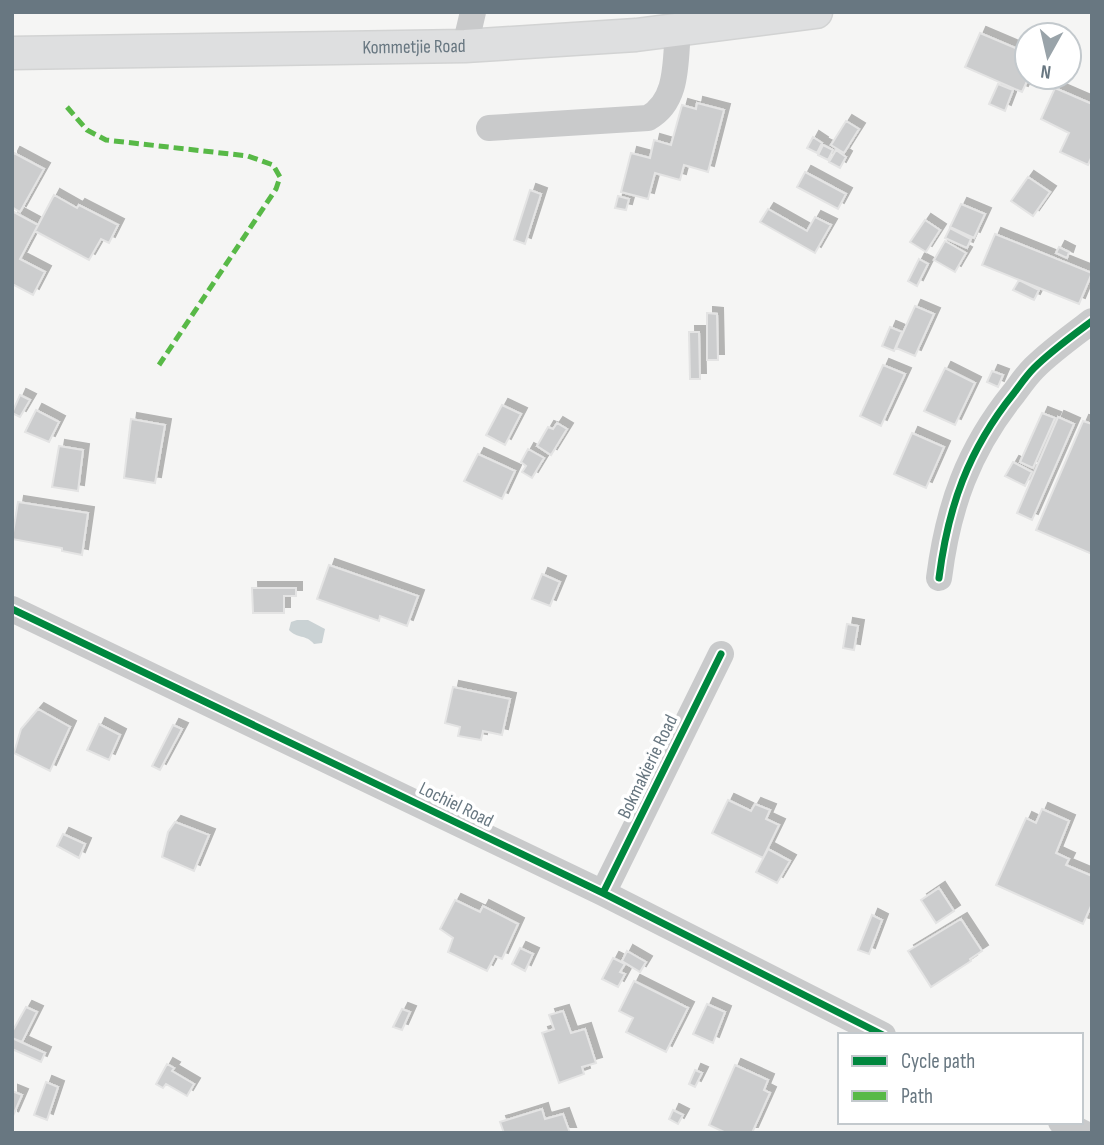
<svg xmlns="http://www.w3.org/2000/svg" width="1104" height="1145" font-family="'Sofia Sans Condensed',sans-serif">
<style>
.water{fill:#cad2d4}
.building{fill:#cccdce;stroke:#e4e4e4;stroke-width:2;filter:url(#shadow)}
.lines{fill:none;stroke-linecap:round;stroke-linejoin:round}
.major-casing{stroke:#d2d3d3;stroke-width:35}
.minor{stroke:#c9cacb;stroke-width:26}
.major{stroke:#dedfe0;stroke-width:32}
.quiet{stroke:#58b947;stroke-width:5;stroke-dasharray:10 5;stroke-linecap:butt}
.cycleway-casing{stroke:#fff;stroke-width:11}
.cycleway{stroke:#00873e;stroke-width:7}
.labels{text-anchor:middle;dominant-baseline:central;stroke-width:7;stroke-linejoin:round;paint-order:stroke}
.street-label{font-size:19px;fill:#687781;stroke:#fff}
</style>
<defs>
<filter id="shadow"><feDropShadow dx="6" dy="-6" stdDeviation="0" flood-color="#0004"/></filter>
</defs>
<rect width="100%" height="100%" fill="#f5f5f4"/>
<path class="water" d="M297 620H308L325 629 322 643 314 644C306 634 297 639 289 630L291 622Z"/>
<path class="building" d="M980 33 1027 53 1029 77 1022 92 965 67Z
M998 84 1013 90 1005 111 989 104Z
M1055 88 1092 104V156L1088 165 1060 152 1069 133 1041 119Z
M697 103 724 110 708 172 684 165 680 180 655 173 648 199 621 192 631 153 650 158 654 140 671 145 682 105 696 109Z
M846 121 859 129 844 153 831 145Z
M813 137 822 143 817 153 807 148Z
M823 145 833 150 828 160 818 155Z
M836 150 846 157 840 168 829 162Z
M14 153 44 169 20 212 12 207V157Z
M805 172 846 194 838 209 797 187Z
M1028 177 1050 192 1033 216 1011 201Z
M530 190 541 194 525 244 514 240Z
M54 195 77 208 79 205 118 225 109 243 101 239 89 260 35 231Z
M618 196 629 199 626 210 615 208Z
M961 204 985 214 974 238 950 227Z
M768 209 807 231 815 217 831 225 815 253 760 222Z
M12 211 38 225 20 259 45 272 33 295 12 284Z
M925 220 940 230 926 252 910 242Z
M950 228 971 239 967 248 945 238Z
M995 234 1092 273 1079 304 982 265Z
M945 241 966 253 955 272 934 260Z
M1059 247 1069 252 1067 258 1056 253Z
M919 259 928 264 917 286 908 281Z
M1019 280 1039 290 1034 300 1013 290Z
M915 306 934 314 915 356 896 348Z
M707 313 717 314 718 360H707Z
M890 327 902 332 894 351 882 346Z
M689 332H699L700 379H690Z
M883 365 905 374 881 426 860 416Z
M945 368 975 383 955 425 924 411Z
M992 371 1003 375 998 387 987 382Z
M20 395 30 400 20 417 12 413Z
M502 405 521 414 505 445 486 435Z
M36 410 59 422 49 442 25 432Z
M1042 413 1055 418 1033 468 1020 462Z
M1058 417 1074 424 1032 520 1017 513Z
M131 419 165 425 155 483 124 478Z
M1083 421 1092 424V554L1036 530Z
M557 423 567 429 551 455 537 446 548 427 553 429Z
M912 433 944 447 926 488 894 474Z
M59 446 83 450 78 491 52 487Z
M528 449 544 458 532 478 522 472 526 466 521 462Z
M478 454 515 471 502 499 464 481Z
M1013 462 1032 472 1025 486 1005 476Z
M18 502 88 513 82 555 62 551V548L12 539Z
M329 565 418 596 407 626 380 616 379 621 317 599Z
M542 574 560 582 550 606 532 599Z
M252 588H296V596H284V613H253Z
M847 624 858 626 854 650 843 648Z
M453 687 510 699 502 735 483 731 481 740 458 736 460 727 445 723Z
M38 709 70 727 50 771 14 753 21 729Z
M99 724 120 735 109 760 87 750Z
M173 725 182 729 160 770 152 766Z
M728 800 751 811 755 804 770 810 766 819 779 825 763 858 712 833Z
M1042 809 1069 821 1056 853 1069 859 1066 865 1092 876V904L1083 924 996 885 1026 818 1036 823Z
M175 822 209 835 194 871 162 857 168 832Z
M63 834 85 844 79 858 57 846Z
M768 849 790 861 777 883 756 872Z
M939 888 954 911 936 923 921 900Z
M455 900 480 912 483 906 518 924 502 959 495 956 487 971 448 952 453 938 440 929Z
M872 915 882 920 869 954 858 950Z
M961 919 982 951 970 959 971 961 931 987 908 951Z
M520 948 533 954 525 971 512 964Z
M627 951 646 962 640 972 622 961Z
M613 958 625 964 620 972 625 974 618 987 602 979Z
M634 981 688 1008 666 1052 626 1032 633 1018 619 1011Z
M707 1004 725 1012 713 1043 693 1034Z
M26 1007 37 1012 22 1042 12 1038V1032Z
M402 1009 410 1012 402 1030 393 1027Z
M563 1011 571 1033 585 1029 596 1063 582 1067 584 1074 559 1083 542 1033 554 1029 549 1015Z
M12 1038 45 1053 41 1062 12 1049Z
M167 1064 174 1068 172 1071 194 1084 187 1096 166 1084 163 1088 156 1084Z
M735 1065 768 1080 764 1090 770 1093 752 1133H726L709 1125Z
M695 1070 702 1073 695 1087 689 1084Z
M46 1082 58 1087 47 1120 34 1115Z
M12 1091 22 1095 12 1118Z
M542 1109 545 1119 563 1114 570 1133H504L500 1122Z
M673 1110 683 1115 678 1124 669 1119Z"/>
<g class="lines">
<defs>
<g id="major">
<path id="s1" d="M12 53 465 46 636 35 816 12"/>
</g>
</defs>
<use href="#major" class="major-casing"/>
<path class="minor" d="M465 46 473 12
M489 128 648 118C679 101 675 61 678 30
M939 578C948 507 968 450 1014 393 1020 385 1026 376 1034 368 1051 351 1072 336 1092 321
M12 609 603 893 883 1035
M603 893 721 654
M1061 1122 1083 1133"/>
<use href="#major" class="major"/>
<path class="quiet" d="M67 107 87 130 106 140 248 156 273 165 280 177 276 189 159 365"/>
<defs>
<path id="cycleway" d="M939 578C948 507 968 450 1014 393 1020 385 1026 376 1034 368 1051 351 1072 336 1092 321
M12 609 603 893 883 1035
M603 893 721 654"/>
</defs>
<use href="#cycleway" class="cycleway-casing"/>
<use href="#cycleway" class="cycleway"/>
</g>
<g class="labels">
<g class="street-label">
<text stroke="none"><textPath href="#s1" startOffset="402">Kommetjie Road</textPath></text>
<text transform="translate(648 767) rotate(-64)">Bokmakierie Road</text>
<text transform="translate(456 805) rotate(26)">Lochiel Road</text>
</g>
</g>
<rect width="1104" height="1145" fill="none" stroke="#687781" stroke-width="28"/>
<rect x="838" y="1033" width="245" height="91" fill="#ffffff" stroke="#c3c9cd" stroke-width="2"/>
<rect x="852" y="1056" width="35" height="10" fill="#00873e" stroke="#c3c9cd" stroke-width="2"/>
<text x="901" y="1068" font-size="21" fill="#687781">Cycle path</text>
<rect x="852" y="1091" width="35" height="10" fill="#58b947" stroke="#c3c9cd" stroke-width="2"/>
<text x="901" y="1103" font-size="21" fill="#687781">Path</text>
<g transform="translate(1048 56) rotate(188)"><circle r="33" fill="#ffffff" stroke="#c3c9cd" stroke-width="2"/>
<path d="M0-5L12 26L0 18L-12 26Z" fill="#99a3a9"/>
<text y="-10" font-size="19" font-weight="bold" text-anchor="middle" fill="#687781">N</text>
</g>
</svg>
